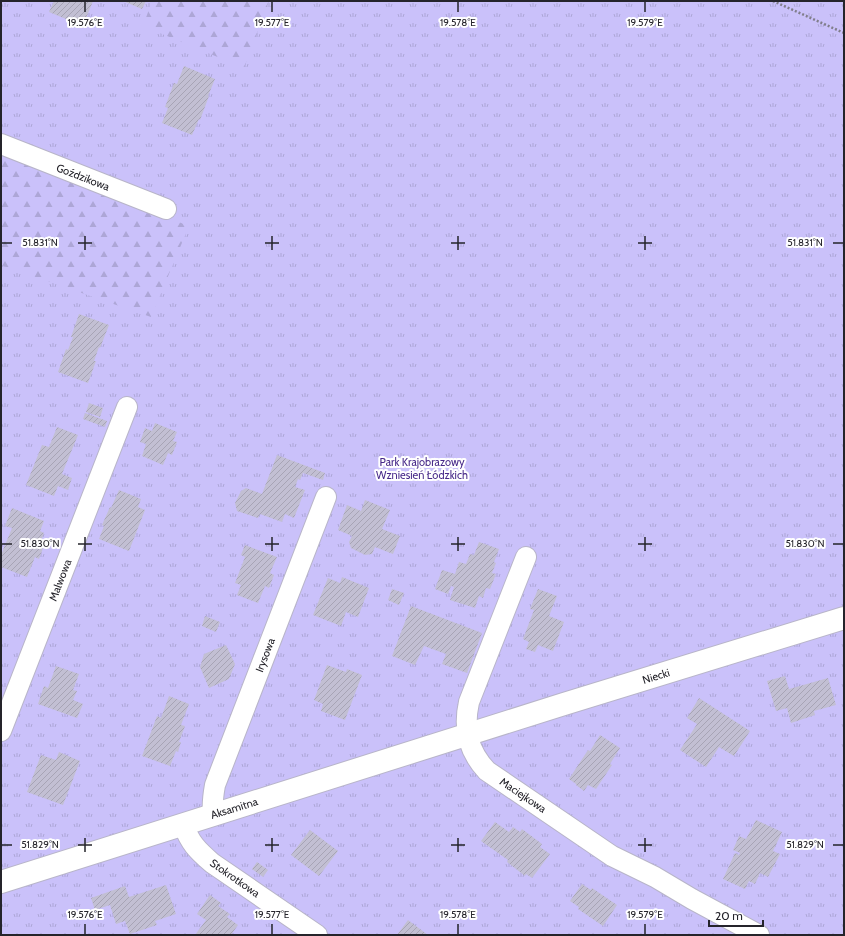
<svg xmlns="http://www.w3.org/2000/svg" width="845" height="936" font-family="Cabin,sans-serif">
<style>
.grass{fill:url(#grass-tufts)}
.forest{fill:url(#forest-firs)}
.building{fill:url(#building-hatch)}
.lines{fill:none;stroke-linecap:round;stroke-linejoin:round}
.street-casing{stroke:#b8b5c9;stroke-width:22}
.secondary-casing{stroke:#b8b5c9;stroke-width:24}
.path{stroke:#807e8b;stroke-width:2.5;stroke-dasharray:2 2;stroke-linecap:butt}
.street{stroke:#fff;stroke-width:20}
.secondary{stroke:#fff;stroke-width:22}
.ticks{fill:none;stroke:#25242b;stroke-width:1.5}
.labels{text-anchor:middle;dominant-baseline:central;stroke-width:4;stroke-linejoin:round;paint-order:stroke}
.street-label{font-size:11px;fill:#25242b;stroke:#fff}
.park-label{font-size:11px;fill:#472989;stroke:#fff}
.ticks-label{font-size:10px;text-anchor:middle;fill:#25242b;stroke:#fff;stroke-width:4;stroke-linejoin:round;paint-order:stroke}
</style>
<defs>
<pattern id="grass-tufts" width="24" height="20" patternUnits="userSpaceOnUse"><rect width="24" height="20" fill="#cac1fa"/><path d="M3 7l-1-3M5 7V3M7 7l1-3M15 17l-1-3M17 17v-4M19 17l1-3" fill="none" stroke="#ada6d6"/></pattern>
<pattern id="forest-firs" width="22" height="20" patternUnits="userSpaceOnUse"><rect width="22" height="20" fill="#cac1fa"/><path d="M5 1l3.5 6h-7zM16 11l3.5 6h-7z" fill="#ada6d6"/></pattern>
<pattern id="building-hatch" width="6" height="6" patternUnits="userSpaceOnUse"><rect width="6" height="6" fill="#c2bfd3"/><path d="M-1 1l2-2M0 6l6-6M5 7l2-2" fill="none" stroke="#a7a4b5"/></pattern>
</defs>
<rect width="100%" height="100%" fill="#eae7fc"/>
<path class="grass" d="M1 1H844V935H1Z"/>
<path class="forest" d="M152 1H269L244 68 143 26Z
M1 153 189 226 151 317 1 265Z"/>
<path class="building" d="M54 1H93L83 26 49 12Z
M123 1H146L142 9Z
M184 66 215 79 208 96H209L200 120 199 119 192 135 162 123 168 108 165 107 174 83 177 84Z
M79 314 109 325 100 348 99 347 94 361H96L88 383 58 372 66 349 68 350 73 337H71Z
M89 403 103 408 100 417 86 412Z
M85 413 107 421 105 427 83 419Z
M155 423 177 432 173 441 177 442 172 455 168 453 163 465 142 456 146 444 140 442 145 428 152 431Z
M57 427 78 435 62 474 72 478 68 490 58 486 54 496 26 485 42 445 49 447Z
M277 455 325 473 323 480 303 473 300 480 298 479 295 487 305 490 294 518 285 514 282 522 260 514 258 518 237 511 235 503 241 491 246 488 262 494Z
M119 490 141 499 138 507 145 510 129 551 99 539 104 526 102 525 110 507 111 508Z
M365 500 390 510 382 529 400 536 393 554 375 547 372 554 365 555 351 548 349 542 352 536 338 530 347 505 361 511Z
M12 508 44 521 40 531 44 533 41 541 45 543 39 559 35 557 27 577 1 567V555L12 528 5 526Z
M479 542 499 549 494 562 496 563 492 573 496 574 490 589 486 588 483 598 479 596 475 608 450 600 454 587 451 586 448 594 435 589 442 570 455 574 459 562 466 564 470 554 474 555Z
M245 545 277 557 270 573 274 575 269 588 265 586 258 603 237 595 241 585 235 583 245 557 241 555Z
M342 577 369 588 358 617 346 612 341 626 313 615 328 578 340 583Z
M392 589 404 593 399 605 388 600Z
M538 589 557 596 549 616 564 622 553 651 538 645 535 652 526 649 529 642 523 639 534 610 530 609Z
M411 606 482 633 467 673 442 664 446 654 424 646 415 665 392 656Z
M205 616 220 622 216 632 202 626Z
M226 645 235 664 229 679 209 688 200 667 204 654Z
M327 665 346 672 347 669 362 675 345 720 321 711 323 704 314 700Z
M56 666 79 674 73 690 77 691 73 700 83 704 77 718 38 704 44 686 48 688Z
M785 676 789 689 828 678 836 705 814 711 815 715 791 723 787 708 776 711 767 681Z
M169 696 189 704 181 725 185 726 179 742H181L178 752 176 751 170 766 142 756 157 716 161 718Z
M699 698 750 731 734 756 719 747 706 767 680 750 697 724 687 718Z
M600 735 620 748 610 764 612 765 596 789 588 785 584 791 576 785V784L569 779 588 750 590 751Z
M59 752 80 761 63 805 27 792 41 755 56 760Z
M756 820 782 832 773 851 780 854 768 877 760 873 755 884 749 881 745 889 723 879 735 853 739 855 740 853 733 850 739 836 746 839Z
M495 822 509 832 513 827 520 832 522 829 542 844 540 847 550 854 532 878 526 874 525 876 507 862 508 860 481 841Z
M310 830 338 851 319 876 291 855Z
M257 862 268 870 263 877 252 869Z
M582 884 591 890 592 888 617 905 603 926 578 909 579 907 570 901Z
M166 885 176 914 155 921 157 925 130 934 125 921 116 924 110 905 95 910 91 898 125 886 129 897Z
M210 895 221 903 218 906 230 914 227 917 238 925 231 935H195L206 920 197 914Z
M408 920 428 935H397Z"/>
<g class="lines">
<defs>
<path id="street" d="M1 144 166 209
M526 557 469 702C463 729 468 751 487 771L612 856 655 877 692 899 759 935
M1 731 127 407
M213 815C212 805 213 796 215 785L326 497
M183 824C190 843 197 850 212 863L317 935"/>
<path id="secondary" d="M1 882 564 704 844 618"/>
</defs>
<use href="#street" class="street-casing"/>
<use href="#secondary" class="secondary-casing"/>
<path class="path" d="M773 1 844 33"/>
<use href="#street" class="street"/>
<use href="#secondary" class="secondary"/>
</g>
<path class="ticks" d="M85 2V12M272 2V12M458 2V12M645 2V12M85 236V250M272 236V250M458 236V250M645 236V250M2 243H12M78 243H92M265 243H279M451 243H465M638 243H652M833 243H843M85 537V551M272 537V551M458 537V551M645 537V551M2 544H12M78 544H92M265 544H279M451 544H465M638 544H652M833 544H843M85 838V852M272 838V852M458 838V852M645 838V852M2 845H12M78 845H92M265 845H279M451 845H465M638 845H652M833 845H843M85 924V934M272 924V934M458 924V934M645 924V934"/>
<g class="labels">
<g class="street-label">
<text transform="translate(83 177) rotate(21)">Goździkowa</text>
<text transform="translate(60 580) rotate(-69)">Malwowa</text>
<text transform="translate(265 655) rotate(-69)">Irysowa</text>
<text transform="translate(656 676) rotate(-17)">Niecki</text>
<text transform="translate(523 795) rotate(34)">Maciejkowa</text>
<text transform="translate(234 808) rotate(-17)">Aksamitna</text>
<text transform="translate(235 878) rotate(35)">Stokrotkowa</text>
</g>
<g class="park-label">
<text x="422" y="462">Park Krajobrazowy<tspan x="422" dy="13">Wzniesień Łódzkich</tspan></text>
</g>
</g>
<g class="ticks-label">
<text x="85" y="26">19.576°E</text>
<text x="272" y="26">19.577°E</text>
<text x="458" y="26">19.578°E</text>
<text x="645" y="26">19.579°E</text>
<text x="40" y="246">51.831°N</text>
<text x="805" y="246">51.831°N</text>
<text x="40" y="547">51.830°N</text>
<text x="805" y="547">51.830°N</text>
<text x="40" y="848">51.829°N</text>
<text x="805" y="848">51.829°N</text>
<text x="85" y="918">19.576°E</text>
<text x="272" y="918">19.577°E</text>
<text x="458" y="918">19.578°E</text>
<text x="645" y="918">19.579°E</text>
</g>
<rect width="845" height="936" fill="none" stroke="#25242b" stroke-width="4"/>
<path d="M709 920v6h54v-6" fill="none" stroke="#25242b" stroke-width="2"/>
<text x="715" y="920" font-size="12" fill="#25242b" stroke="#ffffff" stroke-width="3" paint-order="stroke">20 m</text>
</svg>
